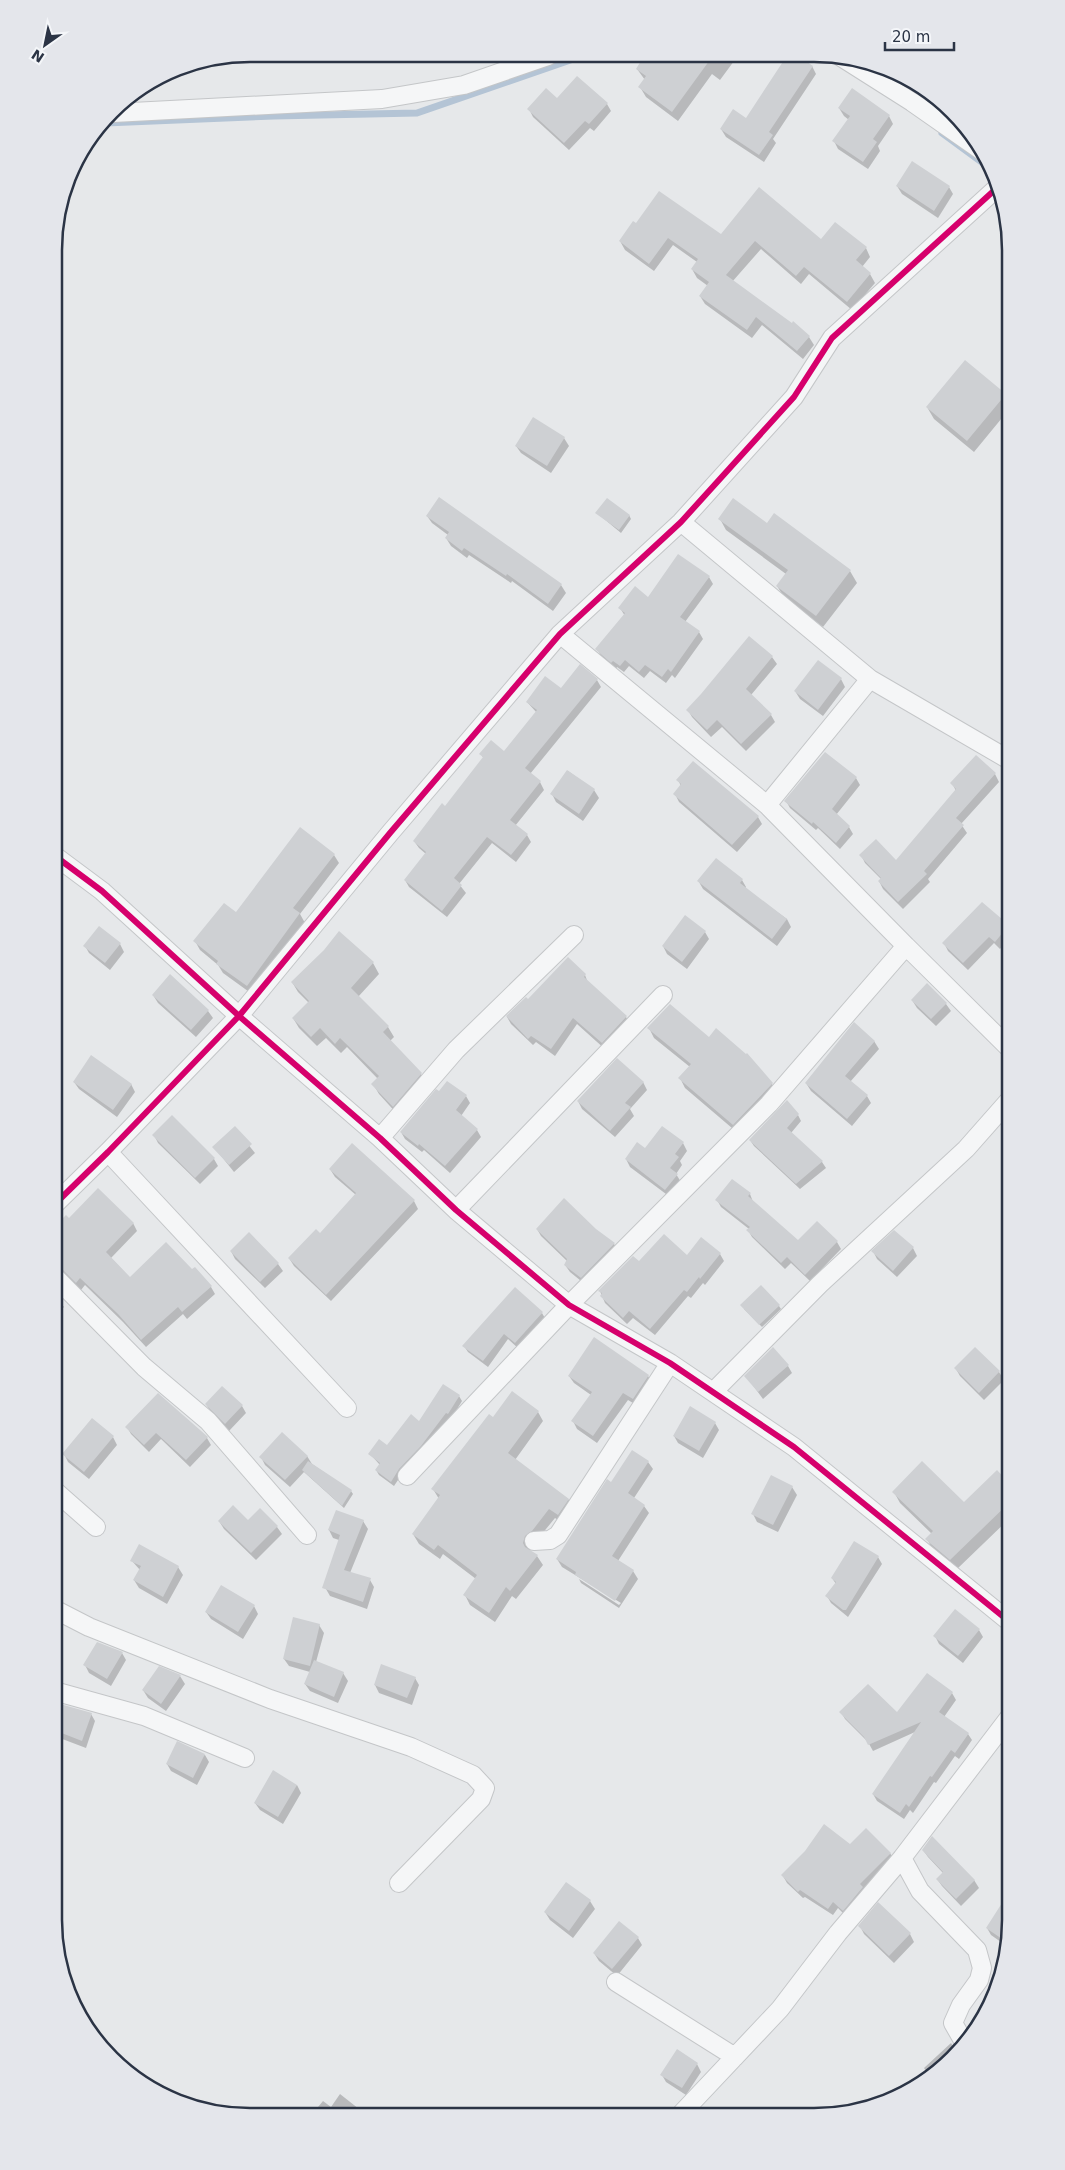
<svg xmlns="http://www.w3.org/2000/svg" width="1065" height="2170" font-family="'DejaVu Sans',sans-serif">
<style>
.shadow{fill:#0003}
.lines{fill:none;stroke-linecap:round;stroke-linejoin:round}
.stream{stroke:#b4c4d5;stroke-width:7}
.building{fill:#ced0d3}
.minor-casing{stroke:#c4c6c8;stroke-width:20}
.minor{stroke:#f5f6f7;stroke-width:18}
.cycleway-casing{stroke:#f4f6f9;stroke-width:9}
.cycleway{stroke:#d6006c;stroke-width:6}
.rim{fill:none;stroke:#2b3445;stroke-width:2.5}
</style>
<rect width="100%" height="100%" fill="#e6e8ea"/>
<path class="shadow" d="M646 56 737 57 720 80 712 74 678 121 646 97 640 87 645 80 637 69Z
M812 66 816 74 773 139 776 143 764 162 726 137 721 129 746 119Z
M558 100 607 104 611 111 594 131 590 128 569 150 533 117 529 109Z
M839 108 889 116 893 124 878 146 880 151 868 169 838 149 834 141 849 120 844 116Z
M897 186 949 187 953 194 938 218 902 194Z
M634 223 721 235 822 241 866 248 870 257 862 267 870 274 875 283 852 310 809 274 801 284 761 249 732 282 809 337 814 345 803 359 762 325 752 338 705 304 700 296 708 286 697 278 692 269 697 262 673 245 654 271 625 250 620 241Z
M1005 395 1011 407 974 452 934 419 927 407Z
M564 438 569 446 551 473 521 453 516 446Z
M439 499 561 585 566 593 553 611 512 581 511 583 469 555 467 558 451 546 446 538 448 535 432 523 427 516Z
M597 513 629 515 631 519 621 533Z
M774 515 850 571 857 583 823 627 784 597 777 586 786 574 726 530 720 519 767 524Z
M709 577 713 584 685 622 699 632 703 639 675 678 672 675 666 683 650 671 644 678 629 666 624 672 617 667 616 669 601 656 597 649 625 616 620 608Z
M772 657 777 664 751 695 771 715 775 722 746 751 722 727 711 737 692 717 688 710Z
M841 679 845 687 823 716 800 699 795 691Z
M597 680 601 687 530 774 540 782 544 790 515 826 527 835 531 842 516 862 492 843 459 884 466 893 447 917 409 887 405 880 426 854 419 848 414 841 446 807 484 759 481 754 504 753 537 713 527 702 561 689Z
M1011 729V740L1007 733Z
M825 753 856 778 860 785 836 815 849 827 853 834 840 849 818 828 816 830 790 808 786 801Z
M568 771 594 790 599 798 583 821 556 802 552 794Z
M995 774 999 782 961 824 967 833 928 879 930 882 903 909 883 889 879 881 881 879 865 863 861 855 896 862 956 791 952 783Z
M678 780 758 817 762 824 737 852 679 802 675 794 681 786Z
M334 855 339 863 300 914 305 923 252 994 223 973 218 965 200 950 195 941 236 914Z
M742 880 746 887 745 889 787 919 791 927 777 946 703 889 699 882Z
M982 903 1008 926 1011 936 1000 949 994 943 968 970 948 951 944 943Z
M705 932 709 939 687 969 667 954 663 946Z
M339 933 373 963 379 974 358 997 388 1027 394 1037 390 1041 421 1074 427 1085 399 1116 379 1094 373 1084 378 1079 347 1047 341 1053 326 1038 317 1046 299 1028 293 1018 309 1003 298 992 292 982 325 950Z
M120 944 124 952 110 970 89 953 85 946Z
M568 959 585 975 588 983 626 1017 630 1024 606 1050 577 1024 555 1056 536 1042 533 1045 511 1024 507 1017 528 1001Z
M55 976 60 984 55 990Z
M153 995 208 1011 213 1018 196 1037 158 1003Z
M912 1000 946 1004 951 1011 936 1026 917 1008Z
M649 1028 709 1038 772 1084 777 1094 739 1134 685 1088 680 1078 690 1067 654 1038Z
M874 1041 879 1049 850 1082 867 1096 871 1103 852 1126 811 1091 806 1083Z
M74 1082 131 1084 135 1092 117 1117 79 1089Z
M643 1082 647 1090 630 1109 634 1116 615 1137 582 1109 578 1101Z
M466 1096 470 1103 461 1116 477 1130 481 1137 450 1173 424 1150 422 1152 405 1139 401 1132Z
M798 1115 801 1121 791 1133 822 1162 826 1168 800 1189 754 1146 750 1140Z
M235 1128 255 1153 234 1172 214 1147Z
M154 1135 214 1159 218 1166 200 1184 158 1143Z
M683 1143 687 1151 680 1161 682 1165 676 1174 681 1182 670 1197 630 1167 626 1159 645 1150Z
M352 1145 414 1201 418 1209 331 1301 294 1266 289 1258 320 1235 356 1195 335 1177 330 1169Z
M732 1180 750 1194 753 1202 798 1241 837 1242 841 1249 810 1281 791 1263 785 1269 752 1237 748 1230 749 1229 721 1207 717 1200Z
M69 1220 133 1223 137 1231 111 1258 130 1278 192 1271 211 1287 215 1294 187 1319 183 1314 146 1347 123 1322 85 1285 81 1290 67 1276 54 1274V1229Z
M537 1229 595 1230 614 1244 619 1252 586 1285 570 1272 565 1265 567 1261 541 1236Z
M249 1234 278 1264 283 1271 265 1288 235 1259 231 1251Z
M702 1239 720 1254 724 1261 705 1285 703 1283 691 1298 688 1296 655 1335 633 1318 627 1324 605 1303 600 1291 639 1263 687 1257Z
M913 1248 917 1256 897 1277 877 1259 873 1251Z
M54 1293 64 1307 54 1317Z
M779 1306 781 1309 762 1327 744 1309Z
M542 1313 546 1320 519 1349 508 1339 488 1367 468 1352 464 1346Z
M594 1339 648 1376 653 1384 638 1406 628 1400 597 1443 577 1429 573 1421 591 1395 574 1383 569 1376Z
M975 1349 999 1372 1004 1380 984 1400 960 1376 956 1369Z
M788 1366 792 1373 763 1399 746 1376Z
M459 1396 462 1401 451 1419 449 1418 402 1474 394 1486 379 1475 376 1470 380 1465 370 1454 387 1447Z
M206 1404 242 1406 246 1413 229 1431 211 1412Z
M538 1412 543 1421 515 1460 568 1499 574 1509 564 1524 555 1518 537 1540 530 1546 529 1552 537 1556 543 1565 516 1599 512 1596 495 1622 470 1605 465 1595 476 1579 443 1554 440 1559 419 1544 413 1534 439 1499 433 1489 493 1419Z
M715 1423 719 1430 703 1458 678 1443 674 1436Z
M127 1427 207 1438 211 1445 190 1467 161 1439 149 1452 131 1434Z
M113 1437 117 1445 89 1479 68 1462 64 1454Z
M307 1456 312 1464 351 1491 353 1494 344 1508 304 1472 290 1487 265 1465 261 1457Z
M648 1462 653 1469 634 1498 644 1506 649 1513 618 1561 633 1571 638 1579 619 1608 581 1583 579 1579 619 1605 621 1603 562 1567 557 1559 612 1483Z
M772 1477 792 1487 797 1495 778 1532 757 1522 753 1514Z
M1011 1487V1517L956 1570 933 1550 927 1539 932 1534 900 1503 894 1492 964 1503Z
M219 1521 248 1522 277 1527 282 1534 256 1560 224 1529Z
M363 1521 368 1529 350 1573 370 1580 374 1587 367 1609 330 1596 326 1589 339 1540 333 1538 329 1530Z
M140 1546 178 1567 183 1575 167 1604 139 1588 134 1580 140 1570 132 1561Z
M878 1557 882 1564 848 1617 831 1603 827 1596 836 1584 832 1578Z
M254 1606 258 1614 243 1639 211 1619 206 1612Z
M319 1625 324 1633 316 1662 343 1673 348 1681 338 1703 310 1691 305 1684 310 1672 289 1666 284 1659Z
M979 1630 983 1637 963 1663 939 1644 935 1636Z
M122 1653 126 1660 111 1686 89 1673 85 1665Z
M159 1668 180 1676 185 1684 166 1711 148 1698 143 1690Z
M415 1678 419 1685 412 1705 379 1693 375 1685Z
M952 1693 956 1700 944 1717 968 1734 972 1740 959 1759 955 1756 936 1783 934 1782 913 1813 910 1810 904 1819 877 1801 873 1794 915 1732 873 1751 868 1742 845 1719 841 1712 897 1714Z
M61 1705 91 1714 95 1721 86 1748 57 1737 54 1732V1724Z
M205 1755 209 1762 197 1785 171 1771 167 1764Z
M297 1785 301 1793 283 1824 260 1810 255 1803Z
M850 1846 890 1853 894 1860 847 1917 838 1908 833 1915 805 1897 803 1898 787 1883 783 1876Z
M923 1850 974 1880 979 1888 961 1906 942 1886 937 1879 943 1873 928 1857Z
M566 1883 590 1901 595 1909 573 1938 550 1920 545 1912Z
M860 1926 910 1934 914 1942 894 1963 864 1934Z
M987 1928 1011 1933 1008 1947 991 1935Z
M638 1938 642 1945 617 1976 599 1961 594 1953Z
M997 1990 996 1995 987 2010 983 2003Z
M951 2043 957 2052 930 2077 924 2068Z
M697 2064 701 2072 686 2095 666 2082 662 2075Z
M340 2094 359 2109 362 2113H313L323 2101 331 2107Z"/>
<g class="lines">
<path class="stream" d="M105 123 274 116 417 113 582 56
M942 133 991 169"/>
</g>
<path class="building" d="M644 56H651L712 57 672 112 638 87 646 76 636 69Z
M786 57H800L813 66 769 132 773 135 759 155 720 129 733 109 746 118Z
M577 76 608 103 589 124 585 121 564 143 527 109 546 88 557 98Z
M852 88 890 115 873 139 877 142 863 162 832 141 850 116 838 108Z
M912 161 950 186 934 211 896 186Z
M759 187 821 239 835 222 867 247 856 260 871 273 847 302 804 267 796 276 755 241 726 275 792 323 793 321 810 336 797 351 756 317 747 330 699 296 709 282 691 269 698 259 668 238 649 264 619 241 633 221 636 223 659 191 721 234Z
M965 360 1006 394 967 441 926 407Z
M533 417 565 437 547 466 515 446Z
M439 497 562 584 548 604 507 574 506 576 464 548 462 551 445 538 449 532 426 516Z
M607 498 630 515 619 530 595 513Z
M733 498 767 523 774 513 851 570 816 616 776 586 788 570 718 519Z
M678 554 710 576 680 617 700 631 671 672 668 669 662 677 645 665 639 672 625 660 620 666 613 661 611 663 595 649 625 613 618 608 635 586 648 597Z
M749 636 773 656 746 689 772 714 741 744 717 720 707 730 686 710 701 694Z
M818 660 842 678 818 710 794 691Z
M580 664 598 679 525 768 541 781 510 820 528 834 511 855 487 837 454 878 462 885 442 911 404 880 426 852 413 841 442 803 445 806 483 757 479 754 491 740 504 751 537 710 526 702 545 676 561 688Z
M825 752 857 777 832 809 850 826 836 843 813 822 812 824 784 801Z
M976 755 996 773 956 818 964 825 924 871 927 874 898 902 878 881 881 878 859 855 876 839 896 860 956 789 950 783Z
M693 761 759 816 732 845 673 794 681 784 676 780Z
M567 770 595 789 579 814 550 794Z
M300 827 335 854 293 908 300 913 247 986 216 964 218 961 193 941 224 903 236 912Z
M716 858 743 879 740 883 787 919 772 939 697 881Z
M982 902 1009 925 995 942 989 937 963 963 942 943Z
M685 915 706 931 682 962 662 946Z
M99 926 121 943 105 963 83 946Z
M339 931 374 962 351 988 389 1026 383 1032 422 1073 393 1107 371 1084 379 1076 340 1038 335 1044 320 1028 311 1037 292 1018 309 1001 291 982 324 950Z
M568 957 586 974 584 977 627 1016 602 1043 573 1018 551 1049 531 1036 528 1039 506 1016 526 997 528 999Z
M170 974 209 1010 191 1030 152 995Z
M927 983 947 1003 931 1019 911 1000Z
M670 1004 709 1037 716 1028 746 1054 747 1053 773 1083 733 1125 678 1078 691 1064 647 1028Z
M854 1022 875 1041 845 1076 868 1095 847 1119 805 1083Z
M91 1055 132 1084 113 1110 73 1082Z
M617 1058 644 1082 625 1103 631 1107 610 1131 577 1101Z
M447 1081 467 1095 456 1110 478 1129 445 1166 419 1144 418 1146 400 1132 436 1089 439 1091Z
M787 1100 799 1114 787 1128 823 1161 796 1184 749 1140Z
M172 1115 215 1158 195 1178 152 1135Z
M235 1126 252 1144 229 1165 212 1147Z
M662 1126 684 1142 675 1154 679 1157 670 1168 678 1174 665 1190 625 1159 637 1142 645 1148Z
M352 1143 415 1200 326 1295 288 1258 316 1229 320 1233 356 1193 329 1169Z
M732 1179 751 1193 748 1196 798 1240 817 1221 838 1241 805 1275 787 1257 781 1263 746 1230 750 1227 715 1200Z
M98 1188 134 1223 106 1252 130 1277 166 1242 192 1269 195 1267 212 1286 182 1312 178 1307 141 1340 118 1314 80 1278 76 1283 62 1269 54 1266V1227L66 1215 69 1218Z
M564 1198 596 1229 615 1243 581 1278 564 1265 567 1259 536 1229Z
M894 1230 914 1247 893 1271 871 1251Z
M249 1232 279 1263 260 1282 230 1251Z
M664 1234 687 1255 701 1237 721 1253 700 1279 699 1277 687 1292 684 1290 650 1329 629 1311 623 1318 600 1296 602 1293 598 1291 633 1256 639 1261Z
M761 1285 780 1305 759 1325 740 1305Z
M515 1287 543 1312 515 1343 504 1334 483 1361 462 1346Z
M594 1337 649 1375 633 1399 623 1393 593 1436 571 1421 592 1392 568 1376Z
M773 1347 789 1365 758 1392 744 1376Z
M975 1347 1000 1371 979 1393 954 1368Z
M443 1384 460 1395 448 1414 446 1413 421 1446 399 1469 391 1482 375 1470 380 1463 368 1454 379 1439 387 1445 411 1414 419 1421Z
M222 1386 243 1405 225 1424 205 1404Z
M512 1391 539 1411 508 1453 569 1499 558 1515 549 1509 532 1531 525 1536 523 1543 525 1547 538 1555 510 1591 506 1587 489 1613 463 1595 477 1575 438 1545 434 1550 412 1534 440 1495 431 1489 489 1414 493 1417Z
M158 1393 208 1437 186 1460 156 1433 144 1445 125 1427Z
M690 1406 716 1422 699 1451 673 1436Z
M92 1418 114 1436 84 1472 62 1454Z
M282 1432 308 1456 285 1480 259 1457Z
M632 1450 649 1461 628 1493 645 1505 612 1556 634 1570 615 1601 575 1575 576 1572 556 1559 607 1479 611 1482Z
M308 1461 352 1490 342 1506 302 1470Z
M922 1461 964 1502 997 1470 1011 1485V1501L950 1560 925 1539 933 1531 892 1492Z
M771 1475 793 1486 773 1525 751 1514Z
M233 1505 248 1520 260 1508 278 1526 251 1553 218 1521Z
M336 1510 364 1520 344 1570 371 1578 363 1602 322 1588 340 1535 328 1530Z
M854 1541 879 1556 846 1610H843L825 1596 836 1582 831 1578Z
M139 1544 179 1566 163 1597 133 1580 141 1566 130 1561Z
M221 1585 255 1605 238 1632 205 1612Z
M955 1609 980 1629 958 1656 933 1636Z
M293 1617 320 1624 310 1666 283 1659Z
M97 1642 123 1652 107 1679 83 1665Z
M314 1660 344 1672 334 1697 304 1684Z
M381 1664 416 1677 407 1698 374 1685Z
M159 1666 181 1675 161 1704 142 1690Z
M927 1673 953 1692 939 1712 969 1733 955 1753 951 1750 932 1777 930 1776 909 1807 906 1804 900 1813 872 1794 921 1722 868 1745 864 1737 839 1712 868 1684 897 1712Z
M60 1704 92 1713 82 1741 54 1730V1720Z
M177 1741 205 1754 193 1778 166 1764Z
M273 1770 297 1785 278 1817 254 1803Z
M824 1824 850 1844 866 1828 891 1853 860 1884 863 1887 843 1911 833 1902 828 1909 800 1890 798 1892 781 1875 805 1851Z
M932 1836 975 1880 956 1899 936 1879 943 1872 922 1850Z
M566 1882 591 1900 569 1931 544 1912Z
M878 1902 911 1933 889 1956 858 1926Z
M1002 1903 1011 1908V1933L1008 1943 986 1928Z
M619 1921 639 1937 612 1969 593 1953Z
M677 2049 698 2063 682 2088 660 2075Z"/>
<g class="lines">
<defs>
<path id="minor" d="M841 57 912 102 985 153
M113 113 382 99 464 85 548 56
M681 522 870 679 1011 761
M767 805 870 679
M55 856 102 891 239 1016 380 1138 456 1210 569 1305 670 1363 794 1447 1011 1623
M906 946 1011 1050
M380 1138 456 1050 574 935
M108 1152 347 1408
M54 1205 108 1152 239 1016 390 833 560 634 681 522 794 397 832 338 999 186
M456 1210 663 995
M54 1276 144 1367 208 1421 307 1535
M713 1392 820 1284 966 1149 1011 1098
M407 1476 569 1305 769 1104 906 946 767 805 560 634
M54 1490 96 1527
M534 1541 550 1540 558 1535 670 1363
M54 1609 89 1627 270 1699 411 1747 473 1775 485 1788 481 1799 399 1883
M54 1691 144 1716 245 1758
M902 1858 920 1891 977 1950 982 1968 979 1980 961 2005 953 2023 965 2044
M616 1982 735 2057
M680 2115 780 2009 838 1933 902 1858 1011 1715"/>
</defs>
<use href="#minor" class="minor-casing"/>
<use href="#minor" class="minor"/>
<defs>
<path id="cycleway" d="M55 856 102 891 239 1016 380 1138 456 1210 569 1305 670 1363 794 1447 1011 1623
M54 1205 108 1152 239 1016 390 833 560 634 681 522 794 397 832 338 999 186"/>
</defs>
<use href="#cycleway" class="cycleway-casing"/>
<use href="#cycleway" class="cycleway"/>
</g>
<path d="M0 0H1065V2170H0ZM250 62H814A188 188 0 0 1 1002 250V1920A188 188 0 0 1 814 2108H250A188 188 0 0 1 62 1920V250A188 188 0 0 1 250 62Z" fill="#e4e6eb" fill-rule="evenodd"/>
<path class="rim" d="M250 62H814A188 188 0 0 1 1002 250V1920A188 188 0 0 1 814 2108H250A188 188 0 0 1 62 1920V250A188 188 0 0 1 250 62Z"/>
<g transform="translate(45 45) rotate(213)" stroke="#f4f6f9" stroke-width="4" paint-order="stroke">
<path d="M0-4L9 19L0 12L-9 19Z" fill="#2b3445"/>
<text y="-8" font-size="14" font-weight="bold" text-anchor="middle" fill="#2b3445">N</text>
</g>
<path d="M885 42v8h69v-8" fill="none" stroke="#2b3445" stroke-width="2.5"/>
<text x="892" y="42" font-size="15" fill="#2b3445" stroke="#f4f6f9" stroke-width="4" paint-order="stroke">20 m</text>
</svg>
